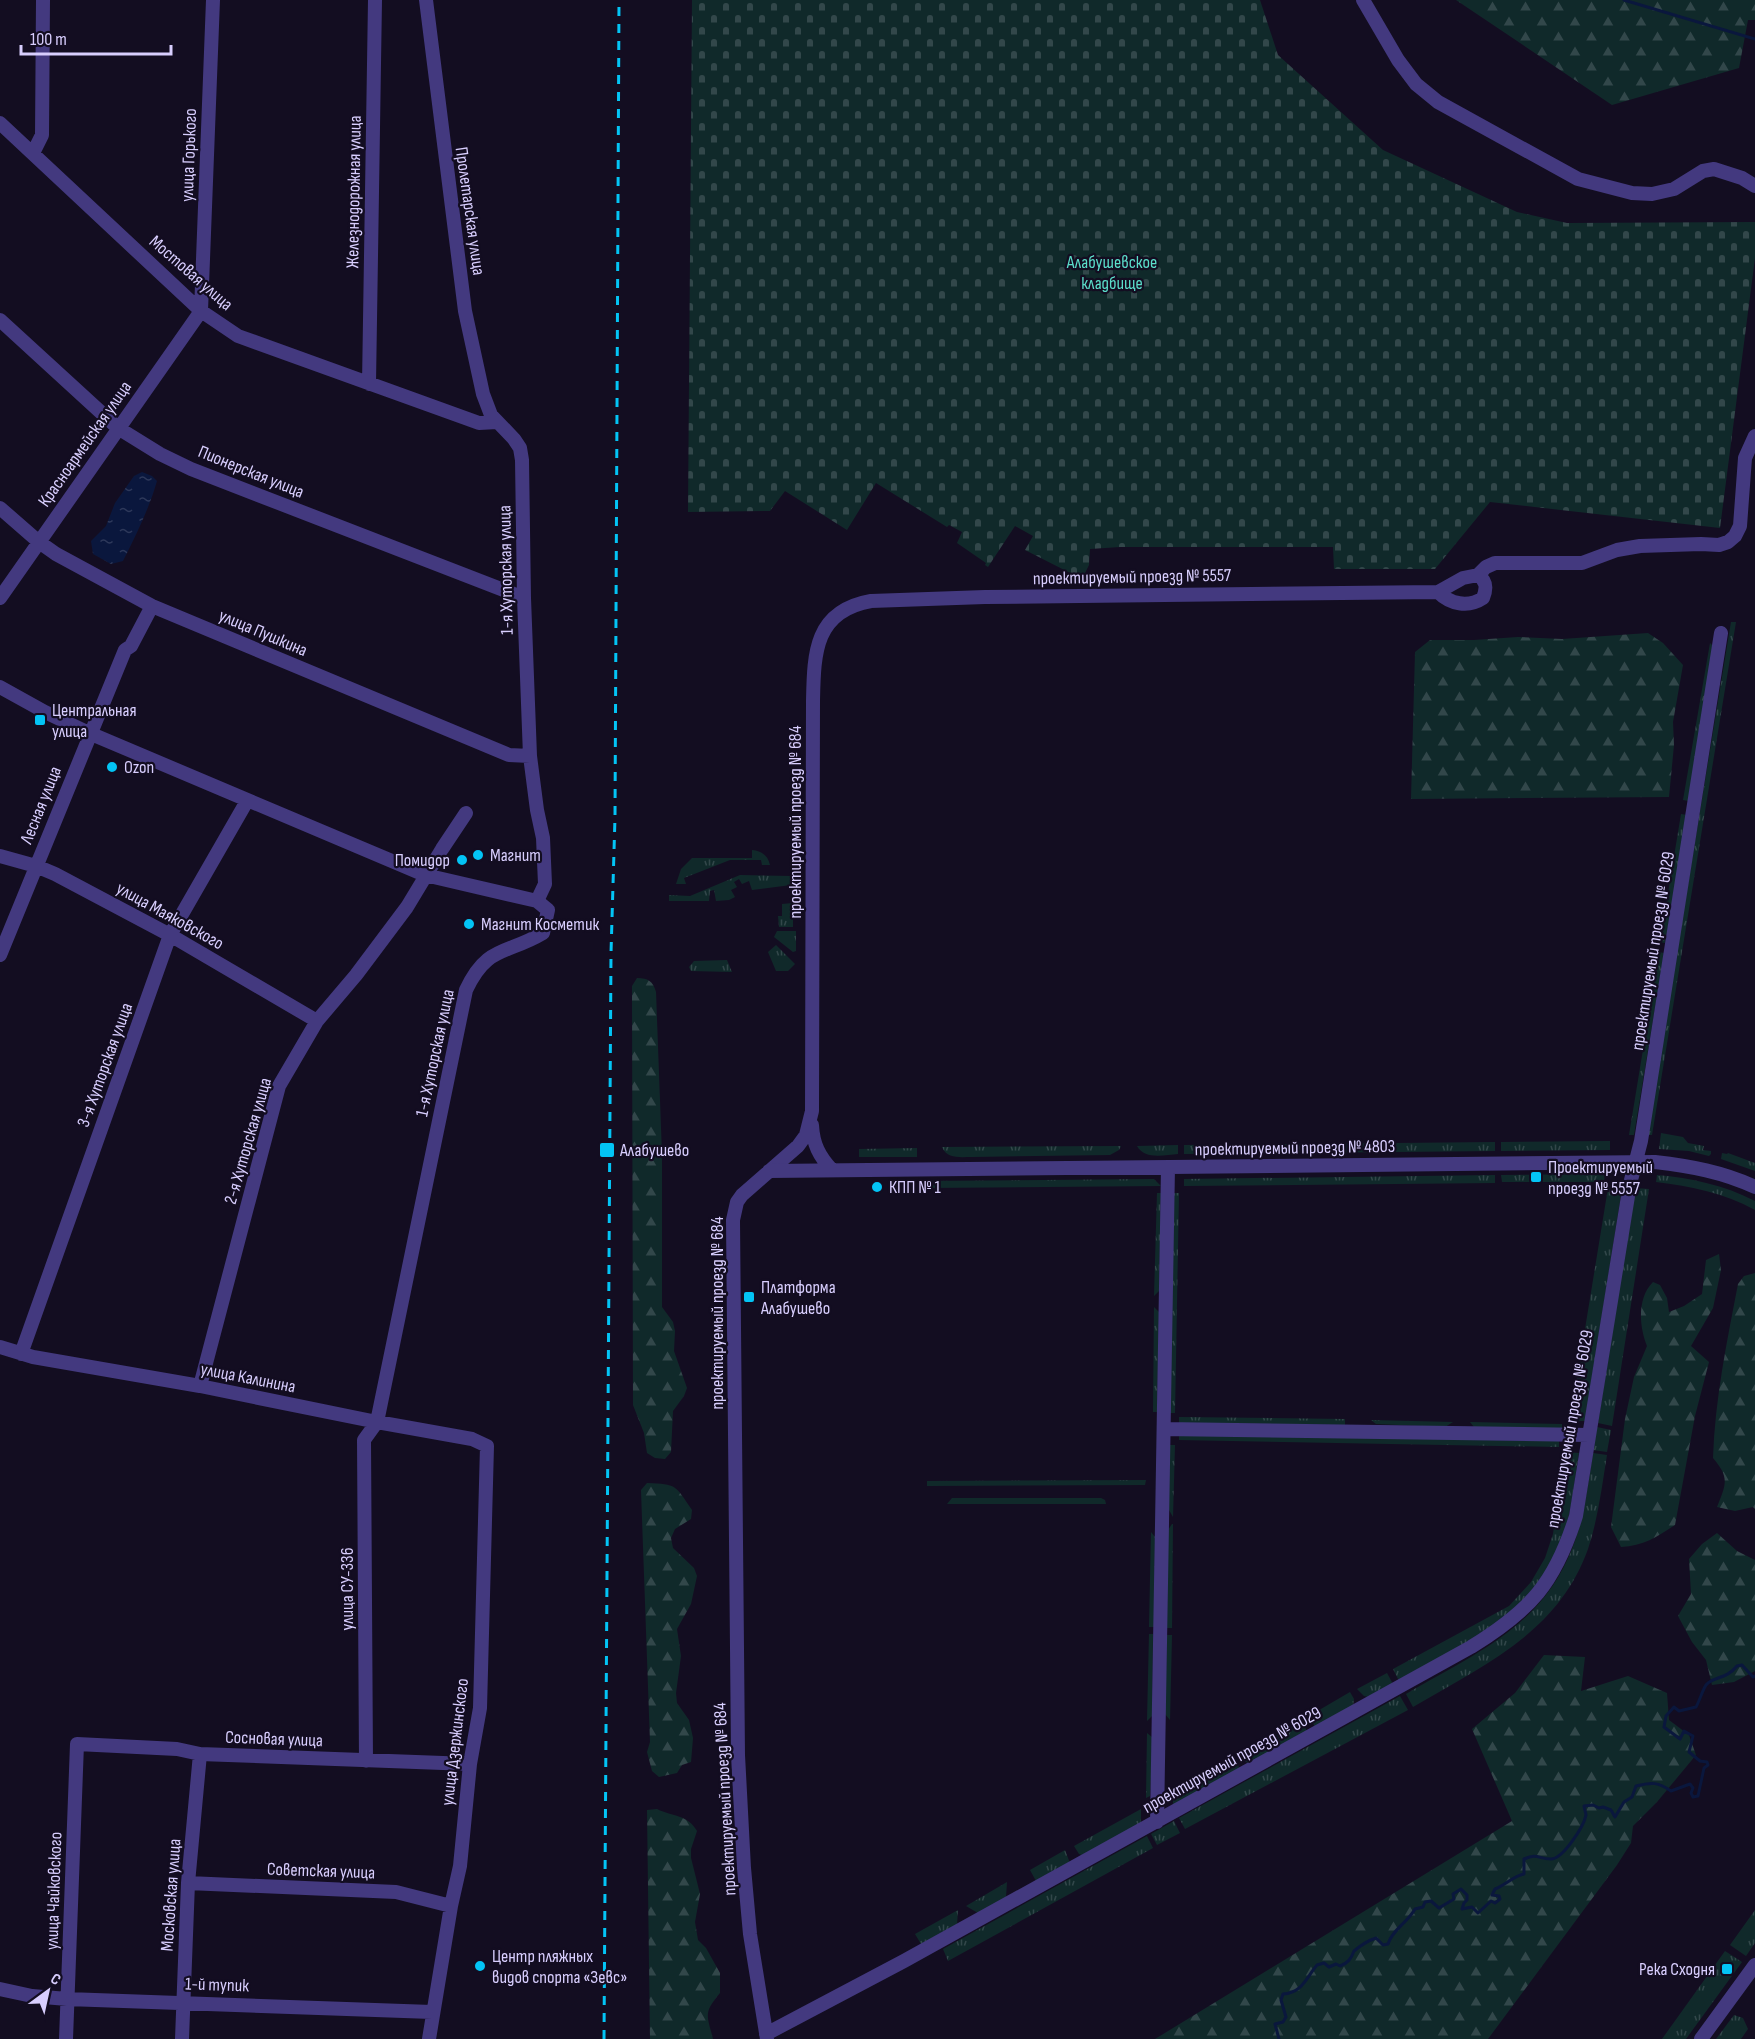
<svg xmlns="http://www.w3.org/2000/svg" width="1755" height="2039" font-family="'Sofia Sans Condensed',sans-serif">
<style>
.grass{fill:url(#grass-tufts)}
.forest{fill:url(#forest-firs)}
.cemetery{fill:url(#cemetery-stones)}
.water{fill:url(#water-ripples)}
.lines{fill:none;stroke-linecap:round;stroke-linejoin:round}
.stream{stroke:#0a173d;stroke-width:3}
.minor{stroke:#43397f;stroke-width:14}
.rail{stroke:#03c4f5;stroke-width:3;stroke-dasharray:9 8;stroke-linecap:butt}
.poi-dot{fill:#03c4f5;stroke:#130d21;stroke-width:2}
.labels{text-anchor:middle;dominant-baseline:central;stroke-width:4.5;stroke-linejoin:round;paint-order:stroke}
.street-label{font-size:18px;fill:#d8cefe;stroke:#130d21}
.park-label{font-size:18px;fill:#5bddca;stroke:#130d21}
.poi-label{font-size:18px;fill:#d8cefe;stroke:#130d21;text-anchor:start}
</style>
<defs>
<pattern id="grass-tufts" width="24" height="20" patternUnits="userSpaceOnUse" patternTransform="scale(1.5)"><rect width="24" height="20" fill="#10292a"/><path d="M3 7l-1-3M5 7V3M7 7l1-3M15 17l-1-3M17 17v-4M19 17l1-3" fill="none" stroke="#32474a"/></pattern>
<pattern id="forest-firs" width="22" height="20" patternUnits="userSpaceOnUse" patternTransform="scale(1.5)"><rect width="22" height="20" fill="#10292a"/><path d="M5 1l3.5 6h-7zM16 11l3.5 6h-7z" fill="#32474a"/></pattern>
<pattern id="cemetery-stones" width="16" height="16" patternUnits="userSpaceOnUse" patternTransform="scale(1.5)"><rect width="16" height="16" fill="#10292a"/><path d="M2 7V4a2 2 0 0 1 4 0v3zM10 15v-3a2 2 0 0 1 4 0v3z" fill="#32474a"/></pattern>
<pattern id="water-ripples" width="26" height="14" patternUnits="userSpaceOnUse" patternTransform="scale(1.5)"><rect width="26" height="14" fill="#0a173d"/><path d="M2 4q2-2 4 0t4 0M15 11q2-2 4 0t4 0" fill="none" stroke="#2d385a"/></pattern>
</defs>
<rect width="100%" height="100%" fill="#130d21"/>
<path class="grass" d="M1731 622H1736L1652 1135H1647Z
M1710 643 1714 647 1689 801 1683 800Z
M1681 814 1687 815 1665 943 1660 942Z
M752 850C762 851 768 856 770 865H762L761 860H730L684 878 686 884H676L681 869 692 858H752Z
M740 875 791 876V885L752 890 749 881 742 884 739 879 734 882 737 887 731 890 735 897 729 900 716 901 714 890 710 891 709 901H669V895L690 896Z
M793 903V927H779L778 916H782V904Z
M777 931H796V951L793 952 774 937Z
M776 945 795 964 788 971H776L768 952Z
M1659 952 1664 953 1634 1135H1629Z
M727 960 732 972 691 971 689 967 694 961Z
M1661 1133 1683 1137 1688 1143 1704 1146 1703 1150 1711 1151V1154L1709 1156 1689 1151 1659 1149Z
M1610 1141V1150L1501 1151V1142Z
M1495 1142V1151L1184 1154V1145Z
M1178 1145V1154C1164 1155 1145 1160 1137 1146Z
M1121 1146 1119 1150 1110 1155 971 1157C960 1157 947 1159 942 1147Z
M917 1148V1157H859V1149Z
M1722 1153 1727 1154 1728 1153 1755 1163V1171L1721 1159Z
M1605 1174 1604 1182H1502L1501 1175Z
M1495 1175V1183L1184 1186V1179Z
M1657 1175C1691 1178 1724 1185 1755 1201V1210C1724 1193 1691 1186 1656 1182Z
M1154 1179 1161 1186 923 1188V1181Z
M1608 1188 1622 1189 1585 1421H1570Z
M1635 1188 1649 1189 1612 1426 1598 1423Z
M1157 1193H1161L1159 1291 1154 1296Z
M1174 1193H1179L1175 1413H1170Z
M1154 1307 1159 1312 1157 1412H1153Z
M1179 1417 1345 1419V1425L1179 1423Z
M1371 1420 1453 1422 1445 1427 1376 1424Z
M1470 1422 1562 1424V1429L1474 1427Z
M1597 1427 1611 1430 1607 1452 1593 1450Z
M1179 1435 1559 1441V1447L1179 1440Z
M1169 1445H1175L1173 1517 1169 1510Z
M1564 1452 1579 1453C1574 1481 1572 1512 1562 1539 1532 1617 1466 1642 1399 1681L1393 1669 1509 1606 1531 1582 1545 1558 1553 1534Z
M1593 1453 1607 1455C1602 1486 1598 1519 1588 1549 1558 1633 1484 1665 1413 1707L1406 1694C1485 1648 1553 1622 1580 1525 1586 1502 1589 1477 1593 1453Z
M1146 1480 1145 1485 927 1486V1481Z
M952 1498H1101L1105 1500 1106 1504H947Z
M1172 1524H1173L1172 1628H1167L1168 1530Z
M1151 1532 1155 1537 1154 1627H1149Z
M1149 1634H1153L1152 1716 1147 1721Z
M1167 1635H1172L1170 1720 1165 1714Z
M1387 1673 1393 1684 1368 1697 1364 1696 1357 1689Z
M1350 1692 1354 1699 1353 1706 1315 1727 1309 1716Z
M1400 1696 1408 1710 1185 1829 1179 1818Z
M1303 1720 1307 1732 1249 1764 1244 1760 1241 1755Z
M1147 1733 1153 1738 1150 1796 1146 1798Z
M1226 1762 1230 1768 1238 1763 1239 1769 1173 1805V1792Z
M1141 1809V1823L1082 1855 1079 1854 1074 1846Z
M1174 1821 1180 1833 1157 1845 1151 1834Z
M1147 1836 1153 1848 948 1961 943 1949Z
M1065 1850 1070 1863 1036 1881 1030 1870Z
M1007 1882 1006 1897 978 1913 966 1906Z
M958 1910 957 1925 921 1944 915 1934Z
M1755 1910V1943L1746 1956 1730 1945Z
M1725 1951 1742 1962 1686 2039H1662Z
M1734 2015 1743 2018 1748 2029 1741 2039H1716Z"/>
<path class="forest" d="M1456 0H1755V20H1748L1739 68 1612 105Z
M1648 633 1663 643 1683 665 1673 722 1674 745 1669 797 1411 799 1415 652 1430 640H1474L1518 637 1562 639Z
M637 978C648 978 653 981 656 992L662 1155V1307L673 1322 675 1331 674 1351 687 1388 684 1396 673 1411 671 1452 665 1459 655 1458 647 1453 644 1433 633 1405 632 986Z
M1719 1254 1721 1270 1713 1308 1691 1346 1709 1362 1695 1416 1675 1525C1657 1537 1643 1546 1621 1547L1611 1527 1625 1419 1634 1377 1647 1346C1639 1326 1637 1298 1653 1282L1660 1285 1667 1298 1669 1312 1684 1306 1702 1294 1706 1260Z
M1755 1273V1509L1753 1507 1735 1511 1717 1507C1726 1484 1730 1478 1713 1458 1715 1399 1727 1341 1738 1284L1744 1276Z
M647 1483C677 1484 675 1485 692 1510L691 1519 675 1529 671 1538 673 1548 694 1568 697 1576 691 1604 677 1629 681 1656 676 1693 677 1703 689 1720 693 1738 691 1762 682 1765 677 1773 659 1777 652 1771 647 1752 650 1742 641 1490Z
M1717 1533 1737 1551 1755 1560V1671L1734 1682 1712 1685 1706 1660 1692 1642 1678 1616 1691 1594 1689 1559 1702 1544Z
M1544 1655 1585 1657 1581 1691 1628 1676 1667 1693 1669 1720 1689 1735 1696 1755 1657 1802 1633 1826 1631 1843 1617 1865 1488 2039H1155L1512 1821 1472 1729 1515 1693Z
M657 1809C673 1817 687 1814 697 1831L691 1849V1858L700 1894 695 1922 698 1940 706 1948 720 1973V1993C703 2013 707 2015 713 2039H650L647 1810Z"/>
<path class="cemetery" d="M692 0H1260L1278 55 1383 150 1517 212 1567 223 1755 222V258L1720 528 1490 502 1435 569H1334L1333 547H1120L1090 549 1089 565 1082 579 1025 550 1033 536 1015 526 988 567 985 565 986 563 957 543 962 532 949 525 947 527 876 483 847 530 785 491 770 511 688 512Z"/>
<path class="water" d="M142 472 152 476 157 481C149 509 136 535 123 561L111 564 93 554 91 541 106 526 115 503 134 476Z"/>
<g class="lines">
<path class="stream" d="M1624 0 1755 39
M1279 2039 1275 2024 1283 2022 1286 2017 1281 2000 1283 1994C1302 1993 1306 1978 1317 1965L1324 1963 1329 1967 1336 1964 1340 1966C1348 1963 1351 1959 1354 1951 1361 1945 1367 1941 1376 1938L1383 1945 1388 1944C1392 1930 1408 1922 1415 1909L1423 1907 1425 1902 1431 1901 1439 1908 1454 1899 1453 1894 1461 1889 1467 1895V1900L1464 1903 1462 1909 1472 1907 1478 1913 1491 1901 1495 1903 1500 1899 1499 1896 1492 1895 1495 1889C1506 1885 1515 1875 1524 1874V1859C1538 1853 1538 1859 1551 1859 1563 1859 1584 1826 1586 1815 1586 1814 1584 1807 1584 1806L1593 1805 1599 1808 1603 1807 1611 1810 1615 1817 1624 1802 1632 1797 1636 1786C1652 1782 1658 1782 1671 1791L1690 1784 1693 1788 1691 1793 1693 1797 1698 1796 1704 1768 1708 1765 1707 1762 1700 1761 1689 1752 1693 1736 1684 1731 1680 1739 1664 1727 1666 1716 1674 1707 1679 1711 1696 1707C1699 1702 1703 1689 1706 1685 1713 1676 1726 1680 1737 1666L1742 1665 1753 1677 1755 1676"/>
<path class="minor" d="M426 0 465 311 483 394 491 415 514 439 520 448 522 460 524 598 530 756 537 810 543 838 545 884 537 901
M1363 0 1398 60 1416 84 1438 102 1578 179 1632 193 1652 194 1674 189 1703 171 1714 169 1742 178 1755 186
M0 123 201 311 238 336 479 423 497 422
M33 153 42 135 43 0
M0 320 118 428 160 454 191 469 524 598
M369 384 375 0
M0 508 39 542 56 554 152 606 509 755 530 756
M1478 575 1486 567 1495 563H1582L1617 550 1640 546 1701 544 1719 545 1728 542 1735 536 1740 526 1745 458 1755 436
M0 598 201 311 213 0
M0 687 45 712 89 733 425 875 537 901 548 910 543 933C506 955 487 945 466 990L377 1422 364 1440 366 1761
M0 856 36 866 55 874 170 935 317 1021
M0 955 125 650 131 646 152 606
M812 1125C813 1144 819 1156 832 1170
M769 1171 1655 1162C1690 1166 1723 1172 1755 1187
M0 1347 33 1357 200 1386 377 1422 472 1439 487 1446 480 1708 470 1764 460 1866 451 1906 429 2039
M21 1354 170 935 247 801
M200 1386 279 1086 317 1021 356 975 407 907 442 849 466 813
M1164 1429 1589 1435
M1157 1822 1168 1167
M188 1883 396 1892 451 1906
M0 1989 32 1996 67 1999 432 2012
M766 2034 904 1961 1471 1647C1531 1610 1555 1583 1576 1516L1630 1184 1641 1141 1721 633
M66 2039 77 1744 177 1749 200 1754 470 1764
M182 2039 188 1883 200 1754
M767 2039 750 1934 744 1868 738 1755 733 1220 737 1202 742 1195 798 1146 806 1135 812 1111 813 701C814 654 814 611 871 601L985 597 1438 592 1463 578 1478 575C1487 581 1487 588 1483 598 1468 608 1450 604 1438 592
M1701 2039 1755 1965"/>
<path class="rail" d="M604 2039 611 953 615 817 619 0"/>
</g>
<g class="poi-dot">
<rect x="34" y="714" width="12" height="12" rx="3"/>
<circle cx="112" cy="767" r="6"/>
<circle cx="478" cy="855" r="6"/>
<circle cx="462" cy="860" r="6"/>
<circle cx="469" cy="924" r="6"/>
<rect x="599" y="1142" width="16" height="16" rx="3"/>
<rect x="1530" y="1171" width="12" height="12" rx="3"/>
<circle cx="877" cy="1187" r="6"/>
<rect x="743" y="1291" width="12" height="12" rx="3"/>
<circle cx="480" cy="1966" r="6"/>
<rect x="1721" y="1963" width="12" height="12" rx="3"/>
</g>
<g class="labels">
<g class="street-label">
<text transform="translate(189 155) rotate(-88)">улица Горького</text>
<text transform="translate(354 192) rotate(-89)">Железнодорожная улица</text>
<text transform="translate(470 211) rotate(82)">Пролетарская улица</text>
<text transform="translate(191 273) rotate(41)">Мостовая улица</text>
<text transform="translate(85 444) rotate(-55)">Красноармейская улица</text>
<text transform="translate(251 472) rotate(22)">Пионерская улица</text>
<text transform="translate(506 570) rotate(-91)">1-я Хуторская улица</text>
<text transform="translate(1132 577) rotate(-1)">проектируемый проезд № 5557</text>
<text transform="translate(263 633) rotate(23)">улица Пушкина</text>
<text transform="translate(41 805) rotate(-68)">Лесная улица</text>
<text transform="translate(795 822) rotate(-90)">проектируемый проезд № 684</text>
<text transform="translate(170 916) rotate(29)">улица Маяковского</text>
<text transform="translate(1653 951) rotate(-81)">проектируемый проезд № 6029</text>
<text transform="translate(435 1053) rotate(-78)">1-я Хуторская улица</text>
<text transform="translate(105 1065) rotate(-70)">3-я Хуторская улица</text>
<text transform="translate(248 1141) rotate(-74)">2-я Хуторская улица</text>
<text transform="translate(1295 1148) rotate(-1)">проектируемый проезд № 4803</text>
<text transform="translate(717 1313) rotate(-90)">проектируемый проезд № 684</text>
<text transform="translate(248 1378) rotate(11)">улица Калинина</text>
<text transform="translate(1570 1429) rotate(-80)">проектируемый проезд № 6029</text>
<text transform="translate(347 1589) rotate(-90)">улица СУ-336</text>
<text transform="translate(274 1739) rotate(2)">Сосновая улица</text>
<text transform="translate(455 1742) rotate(-83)">улица Дзержинского</text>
<text transform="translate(1232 1760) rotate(-29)">проектируемый проезд № 6029</text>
<text transform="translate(725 1799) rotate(-93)">проектируемый проезд № 684</text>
<text transform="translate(321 1871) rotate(2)">Советская улица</text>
<text transform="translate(54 1891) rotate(-88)">улица Чайковского</text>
<text transform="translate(171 1895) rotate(-86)">Московская улица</text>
<text transform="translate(217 1985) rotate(2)">1-й тупик</text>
</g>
<g class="park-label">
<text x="1112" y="262">Алабушевское<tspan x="1112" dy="21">кладбище</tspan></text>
</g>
<g class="poi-label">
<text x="52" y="710">Центральная<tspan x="52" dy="21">улица</tspan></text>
<text x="124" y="767">Ozon</text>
<text x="490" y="855">Магнит</text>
<text x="450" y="860" text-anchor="end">Помидор</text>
<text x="481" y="924">Магнит Косметик</text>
<text x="620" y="1150">Алабушево</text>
<text x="1548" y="1167">Проектируемый<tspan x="1548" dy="21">проезд № 5557</tspan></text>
<text x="889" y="1187">КПП № 1</text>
<text x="761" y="1287">Платформа<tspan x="761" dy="21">Алабушево</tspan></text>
<text x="492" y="1956">Центр пляжных<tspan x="492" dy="21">видов спорта «Зевс»</tspan></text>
<text x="1715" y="1969" text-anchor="end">Река Сходня</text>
</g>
</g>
<g transform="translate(48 1991) rotate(33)" stroke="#130d21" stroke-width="4.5" paint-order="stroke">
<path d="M0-4.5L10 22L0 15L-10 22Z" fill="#d8cefe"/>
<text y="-9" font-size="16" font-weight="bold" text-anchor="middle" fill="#d8cefe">С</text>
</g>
<path d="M21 45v9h150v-9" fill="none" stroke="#d8cefe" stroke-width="3"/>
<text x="30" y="45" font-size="18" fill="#d8cefe" stroke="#130d21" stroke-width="4.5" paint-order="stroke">100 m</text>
</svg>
